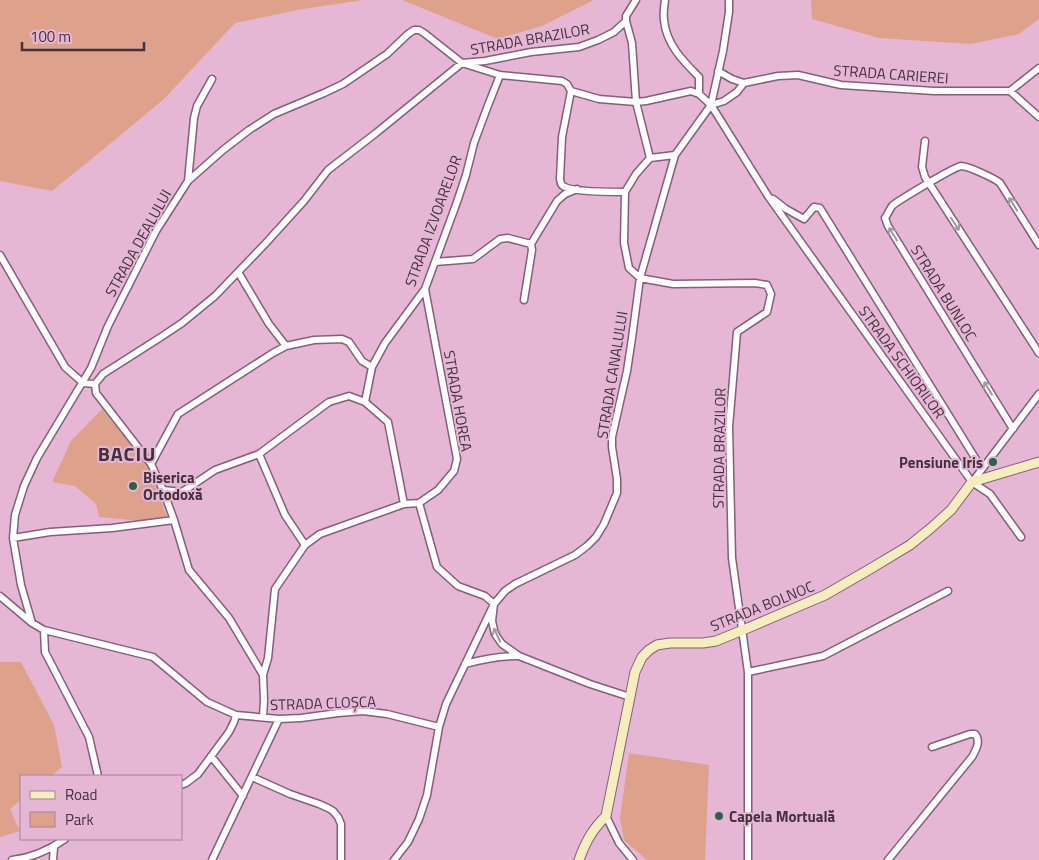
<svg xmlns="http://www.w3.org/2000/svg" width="1039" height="860" font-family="'Titillium Web',sans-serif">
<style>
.green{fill:#dea18c}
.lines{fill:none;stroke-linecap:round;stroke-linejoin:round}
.street-casing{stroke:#875d79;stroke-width:9}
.secondary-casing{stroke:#875d79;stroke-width:11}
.street{stroke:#fff;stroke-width:6}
.secondary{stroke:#f4edbd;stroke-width:9}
.oneway{stroke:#a2989e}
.poi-dot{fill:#2d6147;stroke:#e5b7d5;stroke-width:2}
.labels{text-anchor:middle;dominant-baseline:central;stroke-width:4;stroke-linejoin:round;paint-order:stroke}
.street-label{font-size:15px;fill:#44313e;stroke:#e5b7d5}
.poi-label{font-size:15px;font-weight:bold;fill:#44313e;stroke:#e5b7d5;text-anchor:start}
.district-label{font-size:20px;font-weight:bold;letter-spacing:1px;fill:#44313e;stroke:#e5b7d5}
</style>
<rect width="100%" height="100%" fill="#e5b7d5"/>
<path class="green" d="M0 0H363L303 9 235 23 164 99 116 139 52 191 0 181Z
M402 0H594L542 26 498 39Z
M811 0H1039V19L1019 34 971 44 879 38 812 19Z
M102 409 148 466 167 517 141 521 99 517 96 504 75 486 52 482 71 441Z
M0 662H21L54 725 62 767 51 776H21V800L10 809 20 831 0 837Z
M629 753 709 765 705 860H647L624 840 620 818Z"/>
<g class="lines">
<defs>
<path id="street" d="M636 0 626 16V21L632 43 636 102 650 158
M665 0C664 7 663 14 664 20 666 44 683 61 699 77V94
M718 71 732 79 744 83
M571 91 562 137 560 179C561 182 560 184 563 186 571 192 613 192 625 192
M1010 91 1039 68
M711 105 724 101 737 92 744 83 778 76 798 75 841 85 934 91H1010L1039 117
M925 141 922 167 925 177 1039 353
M675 155 650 158 636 174 625 192 624 243 629 268 640 278 673 284 755 283 767 285 771 294 767 312 737 332 729 427 732 558 748 672V860
M188 181 194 118 197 106 212 79
M773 199 786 209 804 219 814 207 820 208 982 469
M0 255 65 367 83 383 95 384
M435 262 473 259 500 239 508 238 531 244 557 201 565 194 577 189
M238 272 269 324 286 346
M524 300 532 250 531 244
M365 402 372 367 385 343 425 289 457 202 466 175 474 143 487 108 500 75
M1013 429 888 226 885 218C888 214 890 208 893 205 901 199 954 167 961 166 968 166 994 178 1000 183L1039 245
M259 454 285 515 305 545
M151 464 178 414 273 353 286 346 314 340 342 339 349 342 362 361 372 367
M973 481 1039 394
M163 490 182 492 215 470 259 454 329 402 349 396 365 402 388 422 404 504
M419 503 437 567 458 586 485 596 494 604 492 621 495 634 502 644 519 656 590 684 630 697
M13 538 50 532 112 528 174 520
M0 596 32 623 44 630 153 657 207 702 236 715 279 719 301 718 338 713 363 711 387 714 439 727
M32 623 21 585 13 538 15 515 24 486 37 458 91 368 108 326 156 231 188 181 223 150 249 130 274 114 324 93 343 84 387 54 408 34 414 30H419L424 33 462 63 500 75 562 81 567 84 571 91 599 99 636 102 646 101 691 91 699 94 711 105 768 196 972 482 990 494 1021 537
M44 630 45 652 89 737 98 776
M465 664C483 659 499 656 517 656
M748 672 823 656 948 591
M263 675 268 658 275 589 305 545 320 534 404 504 419 503 438 490 454 471 457 459 425 289
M263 717 264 700 263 675 229 618 189 570 174 520 163 490 151 464 96 393 95 384 103 374 161 337 182 323 215 296 265 244 304 201 328 170 376 133 462 63 485 61 531 52 579 47 598 40 614 32 626 21
M211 756 243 796
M252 777 290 794 319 804 328 808 333 811 338 817 341 824V860
M181 785 186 783 198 774 229 732 234 722 236 715
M606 816 619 843 633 860
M12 860C32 858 49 850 65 839
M53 860 54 847
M212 860 279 719
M394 860 408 842 419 819 427 795 439 727 446 704 494 604 505 591 515 584 575 555 587 546 596 537 604 524 617 493V479L612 447V437L627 371 632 338 640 278 675 155 711 105 723 51 729 12V0
M888 860 972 757C976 750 981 741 975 734H970L932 747"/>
<path id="secondary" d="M579 860C586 841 592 830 606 816L635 672 642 657 649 650 657 645 670 643H703L716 641 743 630 825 595 870 569 910 545 931 528 951 510 972 482 1039 462"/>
</defs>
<use href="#street" class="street-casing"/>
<use href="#secondary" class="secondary-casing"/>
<use href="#street" class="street"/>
<use href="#secondary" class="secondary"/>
</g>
<defs><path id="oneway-shaft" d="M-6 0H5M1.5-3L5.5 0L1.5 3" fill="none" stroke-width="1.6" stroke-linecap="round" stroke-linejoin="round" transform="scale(1.25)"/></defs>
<g class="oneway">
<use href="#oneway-shaft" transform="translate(1013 204) rotate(-122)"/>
<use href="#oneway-shaft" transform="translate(955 224) rotate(57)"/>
<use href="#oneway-shaft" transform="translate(893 234) rotate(-122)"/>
<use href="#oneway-shaft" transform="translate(988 388) rotate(-122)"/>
<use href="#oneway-shaft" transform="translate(497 635) rotate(-115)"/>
</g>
<g class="poi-dot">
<circle cx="993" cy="462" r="5"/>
<circle cx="133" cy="486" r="5"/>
<circle cx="719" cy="816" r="5"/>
</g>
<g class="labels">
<g class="street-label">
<text transform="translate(530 39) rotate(-10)">STRADA BRAZILOR</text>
<text transform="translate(891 74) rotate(4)">STRADA CARIEREI</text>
<text transform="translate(433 221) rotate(-70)">STRADA IZVOARELOR</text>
<text transform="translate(138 243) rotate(-61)">STRADA DEALULUI</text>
<text transform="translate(944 293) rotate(58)">STRADA BUNLOC</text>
<text transform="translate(902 362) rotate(54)">STRADA SCHIORILOR</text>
<text transform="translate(612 375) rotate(-81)">STRADA CANALULUI</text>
<text transform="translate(458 401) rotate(80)">STRADA HOREA</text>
<text transform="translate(719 448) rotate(-89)">STRADA BRAZILOR</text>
<text transform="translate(762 606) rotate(-22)">STRADA BOLNOC</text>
<text transform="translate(323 703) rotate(-2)">STRADA CLOȘCA</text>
</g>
<g class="poi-label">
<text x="983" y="462" text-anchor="end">Pensiune Iris</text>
<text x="143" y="477">Biserica<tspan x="143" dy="17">Ortodoxă</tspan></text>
<text x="729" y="816">Capela Mortuală</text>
</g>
<g class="district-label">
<text x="127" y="453">BACIU</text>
</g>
</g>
<rect x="20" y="775" width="162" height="65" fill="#e5b7d5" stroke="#a58199"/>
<rect x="30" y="791" width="25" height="8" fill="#f4edbd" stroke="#a58199"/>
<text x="65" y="800" font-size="15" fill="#44313e">Road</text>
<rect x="30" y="812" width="25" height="15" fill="#dea18c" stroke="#a58199"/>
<text x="65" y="825" font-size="15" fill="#44313e">Park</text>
<path d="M22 42v8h122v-8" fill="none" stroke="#44313e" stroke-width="2.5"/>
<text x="30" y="42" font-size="15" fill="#44313e" stroke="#e5b7d5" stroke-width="4" paint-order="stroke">100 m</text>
</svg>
